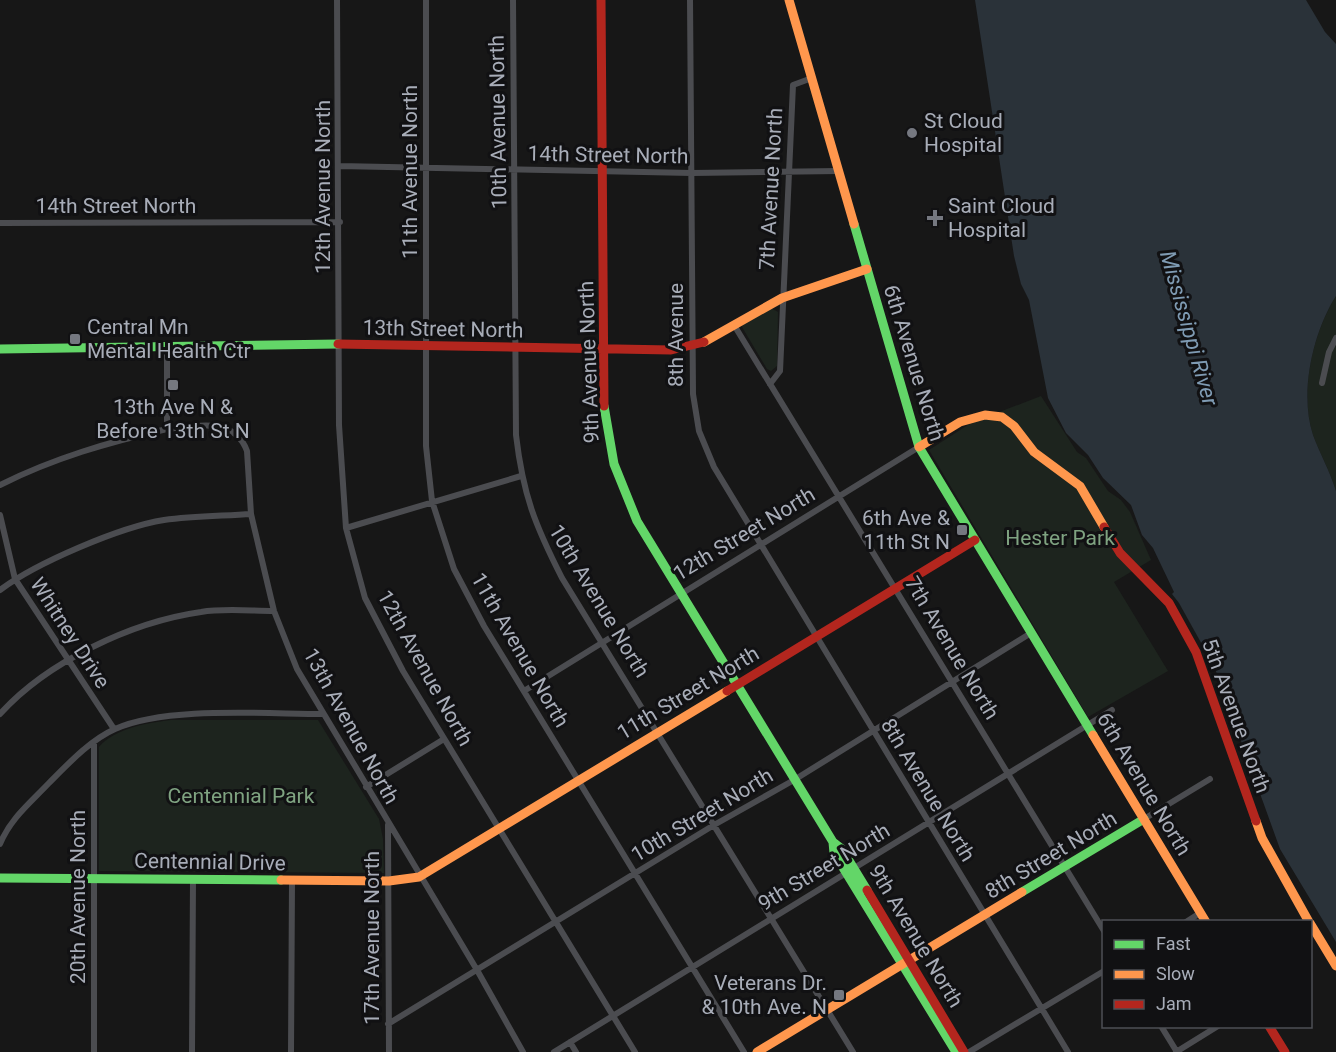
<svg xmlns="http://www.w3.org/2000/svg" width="1336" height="1052" font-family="Roboto,sans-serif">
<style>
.green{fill:#1d241e}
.water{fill:#2a3239}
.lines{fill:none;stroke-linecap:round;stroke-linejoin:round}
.street{stroke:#4b4c50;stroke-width:6}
.fast{stroke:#63d668;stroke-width:9}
.slow{stroke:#ff974d;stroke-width:9}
.jam{stroke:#b3261e;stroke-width:9}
.poi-dot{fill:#757880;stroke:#111113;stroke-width:2}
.labels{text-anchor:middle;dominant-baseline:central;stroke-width:6;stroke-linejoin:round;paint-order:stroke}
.poi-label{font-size:21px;fill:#a8adb8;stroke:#111113;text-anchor:start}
.street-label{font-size:21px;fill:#a8adb8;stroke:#111113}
.park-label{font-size:21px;fill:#7fa381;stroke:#111113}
.water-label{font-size:22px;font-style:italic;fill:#7f9bb3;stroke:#111113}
</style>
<rect width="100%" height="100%" fill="#171717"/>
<path class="green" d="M1336 296V491C1330 471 1320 454 1313 435 1299 393 1313 332 1336 296Z
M771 308 778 312 777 366 771 371 767 369 742 327 743 324Z
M1041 396 1077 452 1086 458 1108 491 1121 500 1130 512 1151 560 1114 582 1168 671 1088 717 929 450 971 423Z
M171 720H318L379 819 383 839 384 873 99 871V747C115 728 148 723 171 720Z"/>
<path class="water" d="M975 0H1306L1325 32 1336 44V296C1313 332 1299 393 1313 435 1320 454 1330 471 1336 491V942L1280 849 1214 666 1179 603 1172 594 1174 592 1153 548 1142 535 1131 505 1103 478 1088 455 1066 433 1048 398 1029 300 1021 284 1014 256Z"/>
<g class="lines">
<path class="street" d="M337 0 339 425 346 528 365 598 403 671 635 1052
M426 0V446L432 501 454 569 484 626 744 1052
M513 0 516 435C523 495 535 525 562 578L853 1052
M690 0 693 394 699 431 714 467 1068 1052
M339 166 692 173 839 171
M0 223 340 222
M734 325 1104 931
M167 347V429C196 426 234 416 247 451L251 514 274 611 297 669 477 970 523 1052
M1322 383 1329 352 1336 338
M770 384 780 371 793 85 812 78
M0 485C54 458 109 442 167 429
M0 515 15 579 114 729
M346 528 521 476
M0 590C36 563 120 527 164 520 193 516 223 516 251 514
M524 691 919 447
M0 714C47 662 131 622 201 612 224 608 250 611 274 611
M94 742V1052
M366 787 444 739
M1144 819 1210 779
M388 825 389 1052
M0 844C10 819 30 803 48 784 67 765 90 740 115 729 166 706 265 714 323 714
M1186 922 1200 913
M388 1024 714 825 794 780 1031 633
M1161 1026 1177 1052
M570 1042 576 1052
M192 1052 193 879
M291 1052 292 882
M554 1052 1112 710
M969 1052 1104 971
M1176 1052 1218 1026"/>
<path class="fast" d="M854 224 919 447 1093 735
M0 349 338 344
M604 406 614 464 637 521 833 842 842 849 867 890
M833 842 834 853 956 1052
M0 878 281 880
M1022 892 1144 819"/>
<path class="slow" d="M789 0 854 224
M704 342 782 298 867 269
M919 447 960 422 985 415 1002 417 1014 426 1034 452 1080 486 1104 527
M1093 735 1206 922
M1256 821 1262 838 1309 922
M281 880 389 881 419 877 727 691
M1310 923 1336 966
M757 1052 1022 892"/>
<path class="jam" d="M601 0 604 406
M338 344 671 350 704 342
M1104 527 1120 553 1169 603 1196 652 1256 821
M727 691 975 540
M867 890 964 1052
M1269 1026 1285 1052"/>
</g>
<g class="poi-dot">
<circle cx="912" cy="133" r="6"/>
<path d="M932 209h6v6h6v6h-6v6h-6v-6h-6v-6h6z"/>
<rect x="69" y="333" width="12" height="12" rx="3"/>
<rect x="167" y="379" width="12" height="12" rx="3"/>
<rect x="956" y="524" width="12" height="12" rx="3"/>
<rect x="833" y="989" width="12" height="12" rx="3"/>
</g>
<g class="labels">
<g class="poi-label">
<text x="924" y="121">St Cloud<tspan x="924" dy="24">Hospital</tspan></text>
<text x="948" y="206">Saint Cloud<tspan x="948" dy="24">Hospital</tspan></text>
<text x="87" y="327">Central Mn<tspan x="87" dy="24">Mental Health Ctr</tspan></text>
<text x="173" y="407" text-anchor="middle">13th Ave N &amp;<tspan x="173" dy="24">Before 13th St N</tspan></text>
<text x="950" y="518" text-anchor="end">6th Ave &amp;<tspan x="950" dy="24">11th St N</tspan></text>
<text x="827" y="983" text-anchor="end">Veterans Dr.<tspan x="827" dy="24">&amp; 10th Ave. N</tspan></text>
</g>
<g class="street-label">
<text transform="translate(498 122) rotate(-91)">10th Avenue North</text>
<text transform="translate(608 155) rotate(1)">14th Street North</text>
<text transform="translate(410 172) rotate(-90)">11th Avenue North</text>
<text transform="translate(323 187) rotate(-90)">12th Avenue North</text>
<text transform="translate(771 189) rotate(-87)">7th Avenue North</text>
<text x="116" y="206">14th Street North</text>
<text transform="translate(443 329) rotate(1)">13th Street North</text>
<text transform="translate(676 335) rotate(-90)">8th Avenue</text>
<text transform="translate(589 362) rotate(-92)">9th Avenue North</text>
<text transform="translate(914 363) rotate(73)">6th Avenue North</text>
<text transform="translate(744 534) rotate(-31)">12th Street North</text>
<text transform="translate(599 601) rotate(59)">10th Avenue North</text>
<text transform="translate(70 633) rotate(57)">Whitney Drive</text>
<text transform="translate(952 648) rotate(59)">7th Avenue North</text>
<text transform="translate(520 650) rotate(60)">11th Avenue North</text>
<text transform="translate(425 668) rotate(61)">12th Avenue North</text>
<text transform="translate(688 693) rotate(-31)">11th Street North</text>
<text transform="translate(1236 716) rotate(70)">5th Avenue North</text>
<text transform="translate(351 726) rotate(61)">13th Avenue North</text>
<text transform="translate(1144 784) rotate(59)">6th Avenue North</text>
<text transform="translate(928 790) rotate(59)">8th Avenue North</text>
<text transform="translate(702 815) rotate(-31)">10th Street North</text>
<text transform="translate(1051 855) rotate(-31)">8th Street North</text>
<text transform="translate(210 862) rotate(1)">Centennial Drive</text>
<text transform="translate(824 867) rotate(-31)">9th Street North</text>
<text transform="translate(78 897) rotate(-90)">20th Avenue North</text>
<text transform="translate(916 936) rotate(59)">9th Avenue North</text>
<text transform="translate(372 938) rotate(-90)">17th Avenue North</text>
</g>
<g class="park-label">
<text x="1060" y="538">Hester Park</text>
<text x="241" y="796">Centennial Park</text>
</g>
<g class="water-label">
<text transform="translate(1189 328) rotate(74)">Mississippi River</text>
</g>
</g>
<rect x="1102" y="920" width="210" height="108" fill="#111113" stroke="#4d4f55" stroke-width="1.5"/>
<rect x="1114" y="940" width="30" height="9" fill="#63d668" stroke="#4d4f55" stroke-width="1.5"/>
<text x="1156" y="950" font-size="18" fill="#a8adb8">Fast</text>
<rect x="1114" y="970" width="30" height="9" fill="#ff974d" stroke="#4d4f55" stroke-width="1.5"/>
<text x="1156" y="980" font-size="18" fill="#a8adb8">Slow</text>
<rect x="1114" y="1000" width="30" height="9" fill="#b3261e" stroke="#4d4f55" stroke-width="1.5"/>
<text x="1156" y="1010" font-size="18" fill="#a8adb8">Jam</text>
</svg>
